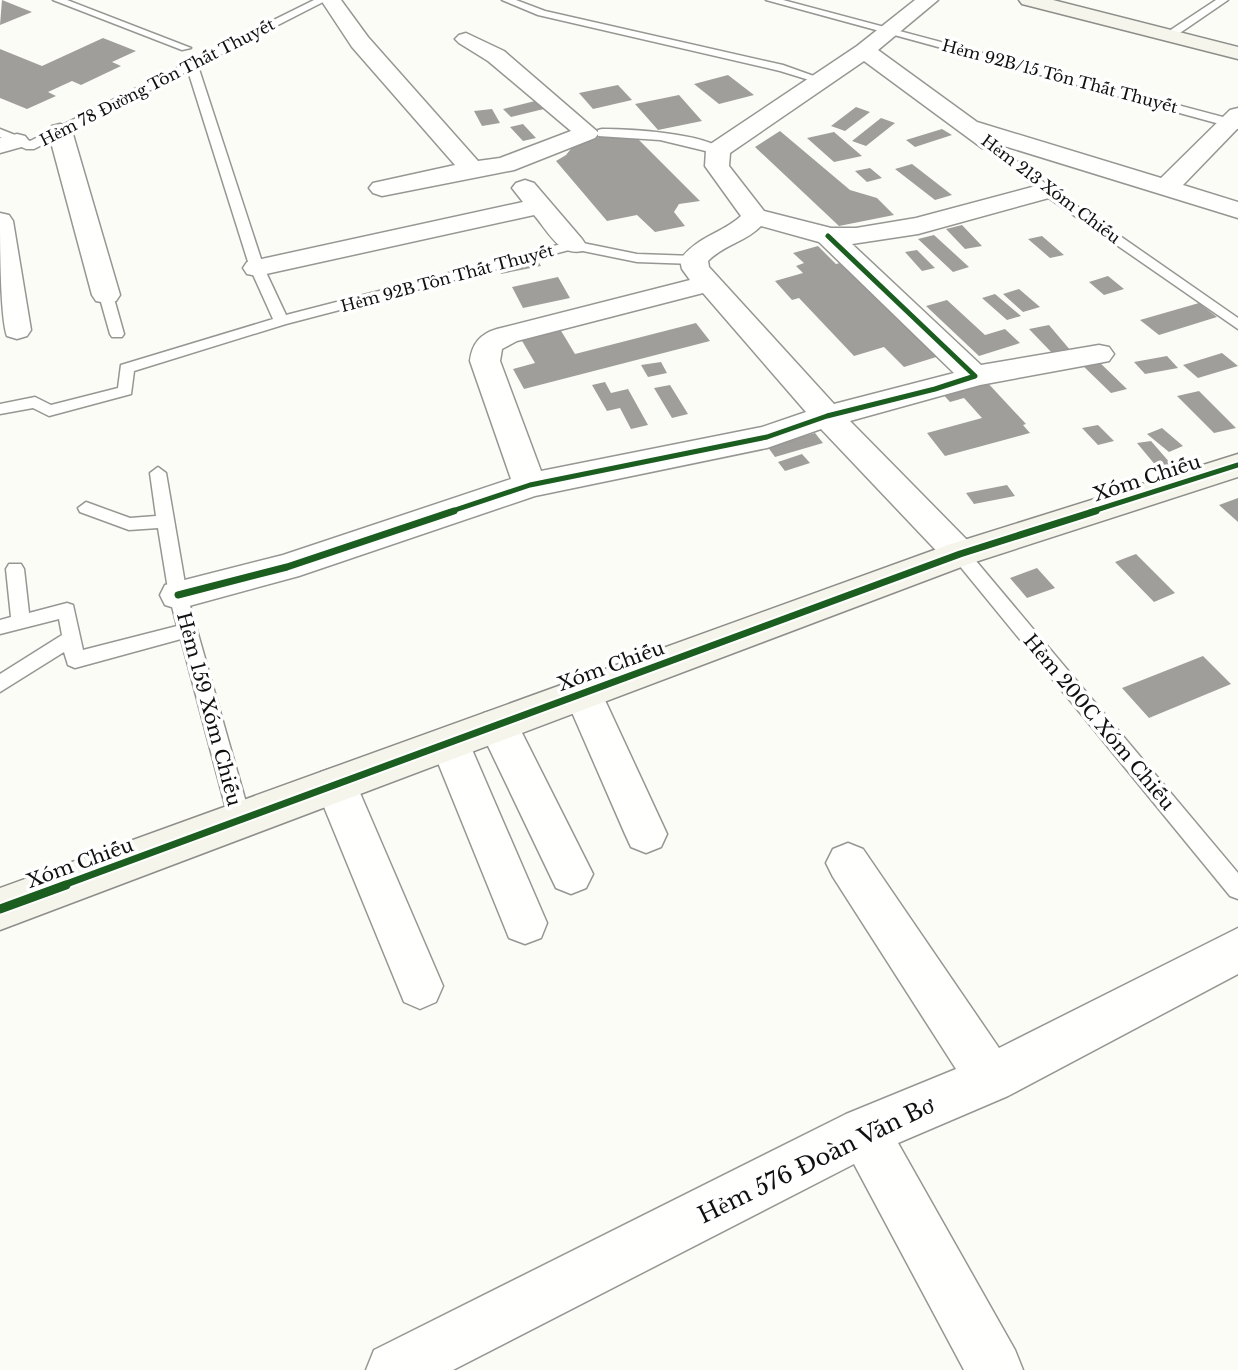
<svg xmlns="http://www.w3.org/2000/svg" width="1238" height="1370" font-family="'Libre Baskerville',serif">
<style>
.building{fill:#a09e9b}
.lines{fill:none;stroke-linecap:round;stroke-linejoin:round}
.lane-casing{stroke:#969694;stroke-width:3}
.street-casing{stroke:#969694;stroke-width:3}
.secondary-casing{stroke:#8d8d8a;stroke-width:3}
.lane{fill:#fffffe;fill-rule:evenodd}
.street{fill:#fffffe;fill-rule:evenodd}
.secondary{fill:#f5f5eb;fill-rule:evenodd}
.cycleway-far2-casing{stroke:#fff;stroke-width:9}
.cycleway-far1-casing{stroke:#fff;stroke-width:11}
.cycleway-casing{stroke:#fff;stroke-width:13}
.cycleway-far2{stroke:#1b5e20;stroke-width:5}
.cycleway-far1{stroke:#1b5e20;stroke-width:7}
.cycleway{stroke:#1b5e20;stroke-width:9}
.labels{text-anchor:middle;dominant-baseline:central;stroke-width:7;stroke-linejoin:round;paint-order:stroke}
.far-street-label{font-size:16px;fill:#101010;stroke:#fff}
.street-label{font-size:19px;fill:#101010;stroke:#fff}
.near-street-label{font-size:23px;fill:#101010;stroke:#fff}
</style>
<rect width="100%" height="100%" fill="#fcfcf6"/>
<path class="building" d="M2 0 32 12 0 25Z
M103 38 136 51 112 62 121 66 81 85 72 81 48 92 56 96 27 109 0 98V49L42 66Z
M728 75 754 95 719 104 694 84Z
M618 85 632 100 593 109 579 93Z
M679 95 702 121 658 130 635 104Z
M543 99 552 107 511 117 503 109Z
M856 107 870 112 845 131 831 126Z
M492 109 500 123 482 126 474 111Z
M881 118 895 123 866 146 852 141Z
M523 124 536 138 523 141 510 127Z
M942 129 952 135 915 147 906 140Z
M780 131 850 190 877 198 894 215 839 226 755 147Z
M834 132 862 156 834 162 807 138Z
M607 136 638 139 700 201 679 204 674 212 685 226 655 232 637 215 607 221 556 161 566 155 578 140Z
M912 164 952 195 935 200 895 169Z
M870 168 882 178 867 182 855 171Z
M962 225 982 246 965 249 946 229Z
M934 235 969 267 953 272 918 239Z
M1042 236 1064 255 1050 258 1028 239Z
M818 246 836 264 844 262 946 354 904 367 884 347 854 356 799 298 792 300 775 281 803 273 796 266 804 263 793 253Z
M917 250 935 268 922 271 905 252Z
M536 258 541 266 501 274 496 266Z
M1108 276 1124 289 1104 295 1089 282Z
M558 277 570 298 523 308 512 287Z
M1019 289 1040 307 1023 312 1003 294Z
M995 294 1021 316 1007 320 982 298Z
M947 300 985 335 1005 329 1020 343 979 356 926 306Z
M1199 303 1217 317 1159 335 1140 320Z
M696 323 710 341 524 389 513 369 535 363 518 334 557 324 575 354Z
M1049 325 1071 351 1054 355 1029 329Z
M1222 353 1238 366 1198 378 1183 365Z
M1167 356 1178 368 1145 374 1134 362Z
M1095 358 1127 389 1111 393 1079 362Z
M661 362 667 373 648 377 641 365Z
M985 380 1026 424 1023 425 1030 433 945 456 927 433 982 418 964 398 950 402 940 391Z
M605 382 611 393 628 389 648 425 631 429 620 408 607 411 592 385Z
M670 385 688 414 672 418 654 388Z
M1199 391 1236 428 1214 433 1177 396Z
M1098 425 1114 441 1098 445 1082 428Z
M1162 428 1183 446 1169 452 1147 434Z
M815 433 823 443 775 457 767 446Z
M1151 441 1171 464 1157 467 1137 443Z
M802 454 810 463 785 471 778 462Z
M1007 485 1015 496 974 504 966 493Z
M1238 498V522L1219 505Z
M1136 554 1175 593 1154 602 1115 562Z
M1037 568 1055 588 1027 598 1010 578Z
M1203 656 1231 684 1149 718 1122 688Z"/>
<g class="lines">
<defs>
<path id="lane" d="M53 0H67L191 48 182 50Z
M314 0H327L198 66 264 268 286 315 573 241 637 254 694 256 701 260 694 264 637 262 573 249 286 324 134 371 131 394 49 416 33 408 0 414V404L35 397 51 405 118 388 121 365 273 319 250 268 188 71 34 149H26L0 137V129L30 141Z
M502 0H516L545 11 783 65 825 80 819 83 780 71 538 15Z
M766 0H783L1238 121V129Z
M1216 0H1228L1174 37H1166V33Z
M602 129C631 129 702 133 724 150L718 154 660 140 598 136V130Z
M1008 154 1051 188 1238 318V329L1043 194 1004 161 1002 158Z
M106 291 113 295 124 334 122 337H112L110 334 99 295Z
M158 467 166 473 187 595 251 820 247 827 240 829 233 827 229 820 181 639 75 668 68 665 64 652 0 692V674L62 635 59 619 0 634V620L11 617 6 569 9 564H21L24 569 29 613 67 603 73 605 83 650 177 626 169 595 158 528 129 530 80 512 78 508 86 502 130 518 156 516 150 473Z
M960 548 966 549 1238 873V899L1230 896 954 559 951 554 954 549Z"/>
<path id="street" d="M321 0H341L368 37 478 161 500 158 571 131 488 61 459 43 455 39 459 35 466 33 504 51 599 133 595 138 514 170 382 196 373 193 369 188 373 183 455 165 352 47Z
M915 0H938L878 50 977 122 1161 178 1230 110 1238 108V128L1183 185 1238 202V218L1001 145 990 150 982 148 864 61 730 153 729 166 764 211 831 228H856L916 218 1047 183 1056 186 1060 191 1056 196 918 234 852 244 981 365 1099 345 1109 347 1114 354 1109 361 1099 363 980 385 850 421 972 545 977 554 972 563 960 567 948 563 821 429 767 448 535 496 299 576 178 609 165 605 160 595 165 585 283 555 511 479 470 361C472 344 480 334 497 329L690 280 682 269 680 260C696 237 721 234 741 216L705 166 706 150 709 145 857 46ZM761 226 819 242 954 373 834 404 709 267 708 261C723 245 746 242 761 226ZM703 293 806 412 762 427 541 471 500 361 502 349 517 341Z
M60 124 68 126 72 131 120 295 116 301 106 303 96 301 92 295 48 131 52 126Z
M17 134 25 136 29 141 25 146 0 153V138Z
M525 180 534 183 582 239 586 245 582 251C559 256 548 231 534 215L257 276 247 274 243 268 247 262 257 260 523 202 512 188 516 183Z
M0 213 9 215 13 221 31 330 27 336 17 339 7 336C0 317 0 239 0 213Z
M583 678 597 683 667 834 661 847 646 853 631 847 625 834 564 694 569 683Z
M498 709 512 713 586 860 593 874 586 888 571 894 556 888 478 725 484 713Z
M450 726 464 731 547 923 541 938 525 944 509 938 430 743 436 731Z
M336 767 351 772 443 986 436 1002 420 1009 404 1002 315 785 321 772Z
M848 843 863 849 999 1048 1238 928V974L1008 1096 898 1143 1015 1350 1023 1370H964L854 1164 453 1370H366L374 1350 846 1114 956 1069 833 877 826 863 833 849Z"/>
<path id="secondary" d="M1019 0H1053L1238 47V59L1022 4Z
M1238 454V477L972 563 0 930V888L948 545Z"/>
</defs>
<use href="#lane" class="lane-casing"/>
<use href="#street" class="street-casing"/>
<use href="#secondary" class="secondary-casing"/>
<use href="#lane" class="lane"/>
<use href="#street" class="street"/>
<use href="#secondary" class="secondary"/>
<defs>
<path id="cycleway-far2" d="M449 512 530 485 767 437 827 416 935 389 975 376 828 236
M1090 512 1238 465"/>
<path id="cycleway-far1" d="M178 595 287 567 454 511
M61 886 960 554 1096 511"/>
<path id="cycleway" d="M0 909 66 885"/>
</defs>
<use href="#cycleway-far2" class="cycleway-far2-casing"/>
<use href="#cycleway-far1" class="cycleway-far1-casing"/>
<use href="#cycleway" class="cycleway-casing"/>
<use href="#cycleway-far2" class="cycleway-far2"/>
<use href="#cycleway-far1" class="cycleway-far1"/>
<use href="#cycleway" class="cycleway"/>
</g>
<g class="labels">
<g class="far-street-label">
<text transform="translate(1060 76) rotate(15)">Hẻm 92B/15 Tôn Thất Thuyết</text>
<text transform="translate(157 82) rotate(-27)">Hẻm 78 Đường Tôn Thất Thuyết</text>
<text transform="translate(1051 189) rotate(37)">Hẻm 213 Xóm Chiếu</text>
<text transform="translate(447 278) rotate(-15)">Hẻm 92B Tôn Thất Thuyết</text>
</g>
<g class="street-label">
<text transform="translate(1147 478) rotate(-18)">Xóm Chiếu</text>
<text transform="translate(611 666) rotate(-20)">Xóm Chiếu</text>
<text transform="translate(209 709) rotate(75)">Hẻm 159 Xóm Chiếu</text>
<text transform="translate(1099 722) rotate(50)">Hẻm 200C Xóm Chiếu</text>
<text transform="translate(80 863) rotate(-20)">Xóm Chiếu</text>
</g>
<g class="near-street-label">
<text transform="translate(816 1160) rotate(-26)">Hẻm 576 Đoàn Văn Bơ</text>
</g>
</g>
</svg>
